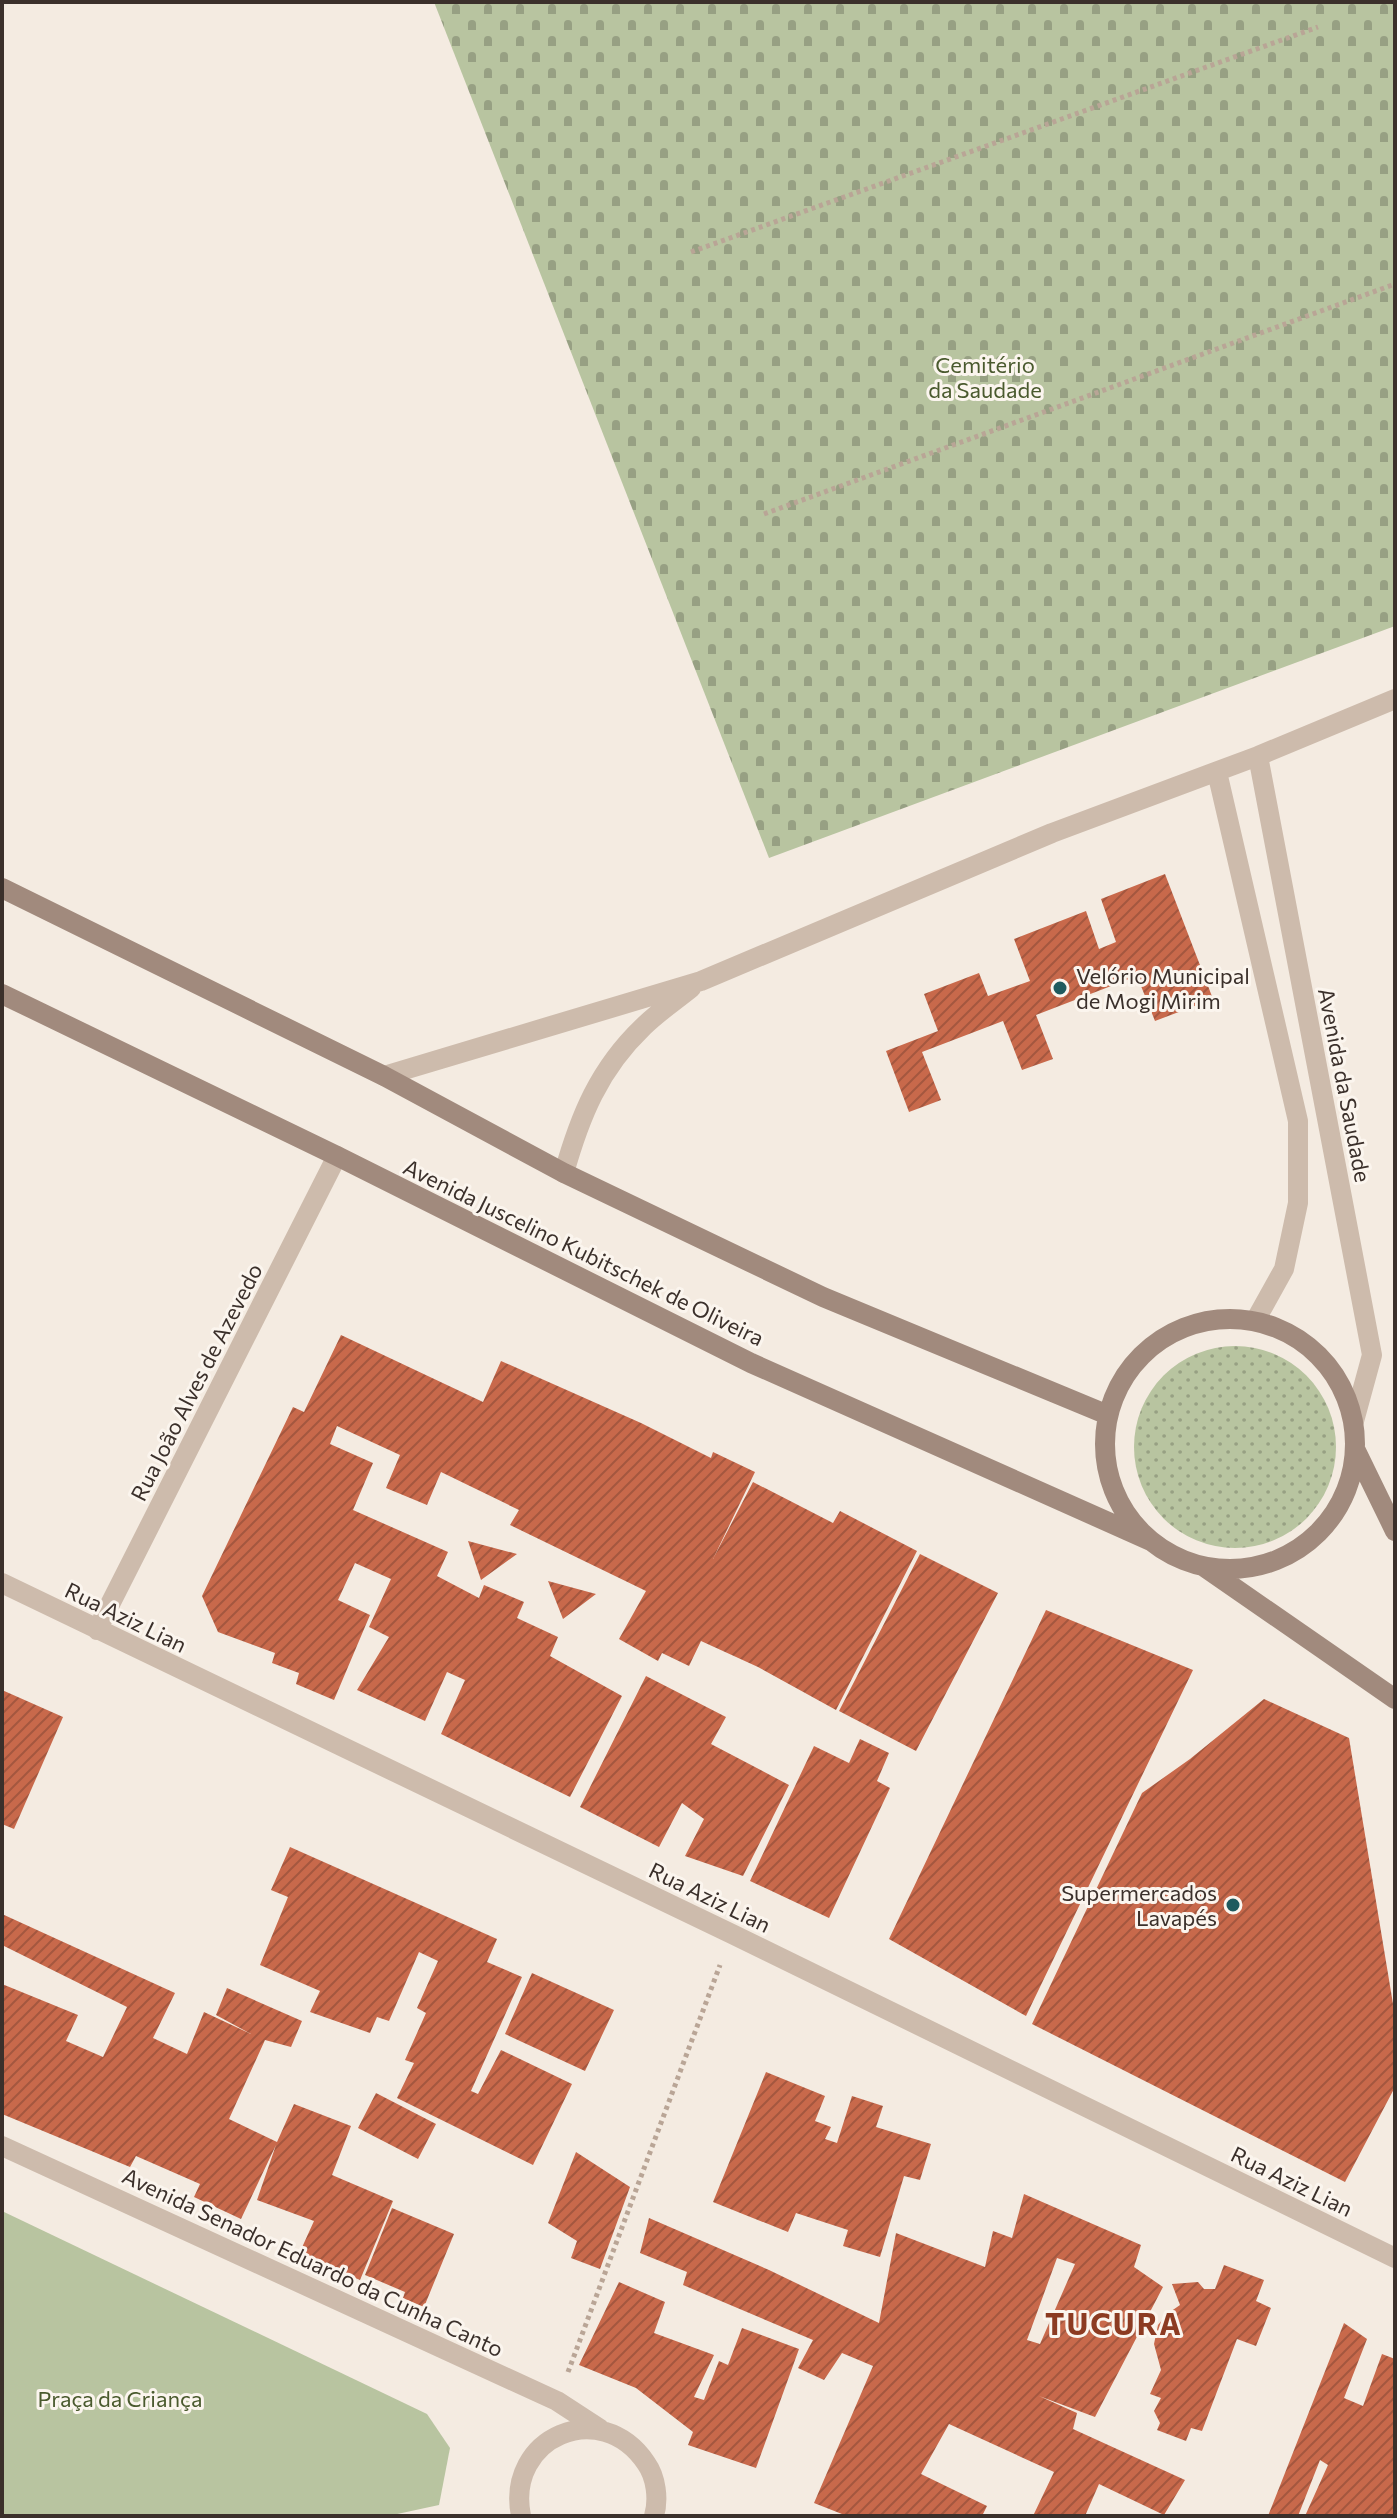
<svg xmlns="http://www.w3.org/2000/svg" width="1397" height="2518" font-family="Commissioner,sans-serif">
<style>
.grass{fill:url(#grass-dots)}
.cemetery{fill:url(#cemetery-stones)}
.green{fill:#b8c4a0}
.building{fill:url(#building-hatch);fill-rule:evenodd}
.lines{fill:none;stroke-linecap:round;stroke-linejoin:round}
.path{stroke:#b9a596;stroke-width:5;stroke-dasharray:4 4;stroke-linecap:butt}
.street{stroke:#cdbbac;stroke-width:20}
.secondary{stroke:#a18a7d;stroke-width:20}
.poi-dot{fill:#1f5a5e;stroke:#fbf5ee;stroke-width:3}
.labels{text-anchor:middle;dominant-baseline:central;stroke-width:6;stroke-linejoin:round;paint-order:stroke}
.park-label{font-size:22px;fill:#4a5a2e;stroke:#fbf5ee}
.poi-label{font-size:22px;fill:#3b302b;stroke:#fbf5ee;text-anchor:start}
.street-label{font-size:22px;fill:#3b302b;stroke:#fbf5ee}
.district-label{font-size:30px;font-weight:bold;letter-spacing:2px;fill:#8c3b22;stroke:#fbf5ee}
</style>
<defs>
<pattern id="grass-dots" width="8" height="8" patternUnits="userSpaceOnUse" patternTransform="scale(2)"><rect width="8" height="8" fill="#b8c4a0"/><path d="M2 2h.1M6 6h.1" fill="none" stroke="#97a083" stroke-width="1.8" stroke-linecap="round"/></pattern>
<pattern id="cemetery-stones" width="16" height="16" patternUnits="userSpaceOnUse" patternTransform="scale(2)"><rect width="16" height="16" fill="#b8c4a0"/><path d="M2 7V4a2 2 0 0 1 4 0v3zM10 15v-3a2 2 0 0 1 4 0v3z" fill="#97a083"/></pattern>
<pattern id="building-hatch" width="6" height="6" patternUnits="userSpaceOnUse" patternTransform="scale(2)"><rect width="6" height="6" fill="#c8694b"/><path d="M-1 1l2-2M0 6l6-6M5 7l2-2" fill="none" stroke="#a4573f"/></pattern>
</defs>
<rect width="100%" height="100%" fill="#f4ebe1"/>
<path class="grass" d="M1134 1447a101 101 0 1 1 202 0a101 101 0 1 1-202 0Z"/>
<path class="cemetery" d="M434 2H1395V626L769 858Z"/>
<path class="green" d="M2 2211 427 2414 450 2448 439 2505 388 2516H2Z"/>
<path class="building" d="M1165 874 1213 999 1155 1021 1137 976 1036 1015 1053 1059 1022 1070 1003 1021 922 1052 941 1100 909 1112 886 1051 938 1031 924 994 979 973 988 996 1030 981 1014 939 1086 911 1099 949 1116 942 1101 899Z
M341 1335 483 1402 501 1361 641 1423 711 1458 713 1452 755 1472 713 1559 753 1482 833 1523 840 1511 917 1551 836 1710 758 1667 701 1641 689 1666 662 1653 658 1661 619 1639 646 1591 510 1525 519 1510 441 1472 427 1505 386 1488 400 1455 337 1426 330 1444 373 1463 353 1510 448 1552 437 1576 479 1598 484 1585 524 1602 517 1618 558 1637 550 1656 622 1696 570 1797 441 1734 465 1680 447 1672 425 1721 357 1690 389 1637 369 1627 391 1579 355 1563 338 1600 370 1615 334 1700 296 1684 299 1673 272 1663 275 1653 218 1632 202 1596 293 1407 304 1412Z
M468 1541 517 1554 481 1580Z
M920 1554 998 1593 916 1751 839 1711Z
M548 1581 596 1594 563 1619Z
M1046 1610 1193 1670 1026 2016 889 1939Z
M646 1676 726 1717 711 1744 789 1785 743 1876 685 1856 704 1819 682 1803 659 1847 580 1807Z
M2 1690 63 1717 14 1829 2 1824Z
M1264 1699 1349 1738 1395 2016V2087L1345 2182 1032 2024 1142 1793 1190 1759Z
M860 1739 889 1753 877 1781 890 1788 829 1918 750 1881 814 1746 849 1763Z
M290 1847 497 1939 487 1962 522 1977 471 2091 478 2094 501 2050 572 2084 533 2165 397 2098 414 2063 405 2060 426 2013 417 2008 438 1961 419 1952 389 2021 377 2017 370 2033 310 2012 320 1991 260 1965 288 1897 271 1890Z
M2 1914 175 1993 153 2038 187 2054 204 2012 251 2034 216 2015 227 1988 302 2021 291 2047 265 2040 229 2119 277 2142 294 2104 351 2126 332 2175 393 2201 360 2280 299 2254 314 2221 257 2200 276 2145 241 2219 194 2197 200 2184 136 2156 130 2167 2 2114V1984L78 2015 66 2041 103 2057 127 2007 2 1945Z
M532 1973 614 2010 585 2071 505 2034Z
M766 2072 825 2096 815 2121 831 2127 825 2139 837 2143 852 2096 883 2106 876 2127 931 2144 920 2180 904 2176 880 2257 843 2246 848 2230 796 2213 788 2232 713 2202Z
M376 2093 436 2124 418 2159 358 2128Z
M576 2152 630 2187 600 2269 571 2258 577 2241 548 2223Z
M1024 2194 1141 2245 1134 2267 1163 2287 1095 2417 1039 2396 1077 2413 1073 2429 1185 2480 1164 2515 1099 2484 1085 2516H1033L1054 2472 949 2424 921 2474 987 2506 982 2516H847L814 2503 873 2366 842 2353 824 2380 798 2368 813 2340 683 2285 687 2272 640 2253 649 2218 769 2270 879 2323 896 2233 985 2267 993 2231 1012 2238ZM1057 2258 1075 2264 1040 2344 1027 2340Z
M392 2208 454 2234 424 2307 403 2298 405 2292 365 2275Z
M1224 2265 1264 2280 1256 2301 1271 2308 1256 2346 1237 2339 1202 2431 1191 2428 1186 2441 1157 2430 1160 2423 1154 2411 1161 2398 1150 2394 1161 2370 1154 2344 1158 2325 1167 2314 1180 2305 1172 2284 1198 2282 1204 2289H1215Z
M619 2282 665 2302 654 2333 714 2355 694 2397 704 2400 719 2361 728 2365 742 2328 799 2349 756 2468 688 2445 693 2432 636 2388 579 2365Z
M1344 2323 1367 2339 1344 2398 1363 2406 1382 2354 1395 2359V2516H1305L1328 2465 1320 2460 1298 2516H1268Z"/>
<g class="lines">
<path class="path" d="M691 252 1318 27
M764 514 1395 284
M568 2372 720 1965"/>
<path class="street" d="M1258 756 1372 1355 1354 1421
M1217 772 1298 1121V1203L1284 1269 1255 1321
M384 1076 701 981 1052 833 1258 756 1395 699
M564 1173C580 1116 599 1069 643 1027 657 1013 675 1001 691 988
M2 1583 732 1934 1395 2258
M97 1630 337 1156
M2 2146 557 2401 600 2429
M521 2516C505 2437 601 2396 646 2463 656 2477 659 2499 654 2516"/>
<path class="secondary" d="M2 888 384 1076 564 1173 823 1297 1108 1415
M2 994 337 1156 751 1363 1151 1541
M1105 1444a125 125 0 1 1 250 0a125 125 0 1 1-250 0Z
M1356 1451 1395 1531
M1203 1566 1395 1699"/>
</g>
<g class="poi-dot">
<circle cx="1060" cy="988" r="8"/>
<circle cx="1233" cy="1905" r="8"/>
</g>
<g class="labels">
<g class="park-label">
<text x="985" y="364">Cemitério<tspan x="985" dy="25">da Saudade</tspan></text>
<text x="120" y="2398">Praça da Criança</text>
</g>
<g class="poi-label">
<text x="1076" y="975">Velório Municipal<tspan x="1076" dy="25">de Mogi Mirim</tspan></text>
<text x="1217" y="1892" text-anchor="end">Supermercados<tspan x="1217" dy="25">Lavapés</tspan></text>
</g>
<g class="street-label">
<text transform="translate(1345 1085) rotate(79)">Avenida da Saudade</text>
<text transform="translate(584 1252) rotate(26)">Avenida Juscelino Kubitschek de Oliveira</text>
<text transform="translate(196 1382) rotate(-63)">Rua João Alves de Azevedo</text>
<text transform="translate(126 1617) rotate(26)">Rua Aziz Lian</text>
<text transform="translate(710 1897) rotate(26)">Rua Aziz Lian</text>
<text transform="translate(1292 2181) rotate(26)">Rua Aziz Lian</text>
<text transform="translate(313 2262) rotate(25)">Avenida Senador Eduardo da Cunha Canto</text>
</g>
<g class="district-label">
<text x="1114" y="2322">TUCURA</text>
</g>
</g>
<rect width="1397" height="2518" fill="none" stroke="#3b302b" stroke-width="8"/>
</svg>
